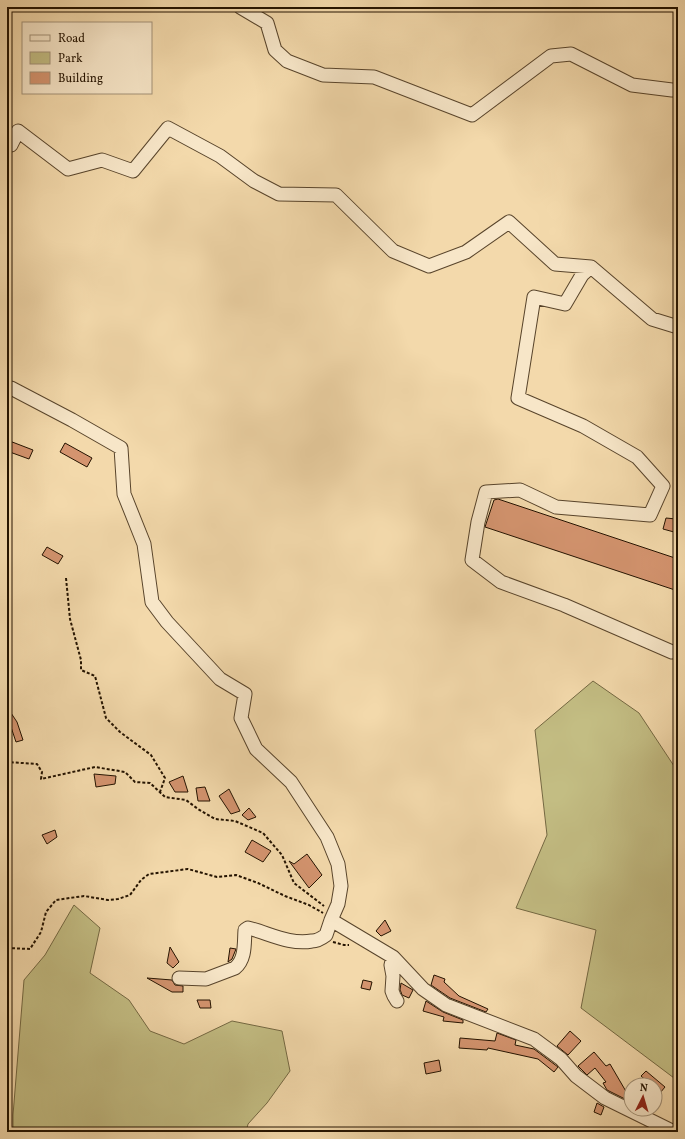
<svg xmlns="http://www.w3.org/2000/svg" width="685" height="1139" font-family="Vollkorn,serif">
<style>
.green{fill:#c3bd83;stroke:#746842}
.building{fill:#d4946f;stroke:#241300}
.lines{fill:none;stroke-linecap:round;stroke-linejoin:round}
.minor-casing{stroke:#58442b;stroke-width:15}
.path{stroke:#241300;stroke-width:2;stroke-dasharray:3 2;stroke-linecap:butt}
.minor{stroke:#f7e6c8;stroke-width:13}
</style>
<rect width="100%" height="100%" fill="#f3d9ab"/>
<filter id="stains"><feTurbulence type="fractalNoise" baseFrequency=".005" numOctaves="4"/><feColorMatrix values="0 0 0 0 .2 0 0 0 0 .09 0 0 0 0 .02 0 0 0 .5 -.17"/></filter>
<radialGradient id="worn" r=".72"><stop offset=".6" stop-color="#630" stop-opacity="0"/><stop offset="1" stop-color="#630" stop-opacity=".3"/></radialGradient>
<path class="green" d="M593 681 639 713 678 772V1081L581 1008 596 930 516 908 547 835 535 730Z
M74 905 100 928 90 973 129 1000 150 1031 184 1044 232 1021 282 1031 290 1071 267 1103 248 1124 246 1132H13V1115L24 980 45 955Z"/>
<path class="building" d="M7 440 33 450 29 459 7 451Z
M65 443 92 458 87 467 60 452Z
M498 499 678 559V591L485 527 494 500Z
M666 518 676 519 674 532 663 529Z
M47 547 63 556 58 564 42 555Z
M7 707 17 722 23 740 16 742 11 727 7 722Z
M94 774 116 776 115 784 96 787Z
M183 776 188 792H175L169 782Z
M205 787 210 801H198L196 788Z
M229 789 240 811 231 814 219 796Z
M249 808 256 817 248 820 242 815Z
M55 830 57 837 47 844 42 835Z
M252 840 271 851 263 862 245 852Z
M307 854 322 875 309 888 289 861 294 864Z
M385 920 391 931 381 936 376 931Z
M170 947 179 962 173 968 167 963Z
M230 948 236 949 232 959 228 962Z
M434 975 445 979 444 982 459 996 488 1009 486 1012 450 998 431 985Z
M147 978 172 980 175 985 183 986V992H172Z
M363 980 372 982 370 990 361 988Z
M401 983 413 990 409 998 402 995 401 992 400 990Z
M197 1000H210L211 1008H200Z
M426 1001 443 1012 463 1020V1023L443 1021 444 1017 423 1011Z
M570 1031 581 1041 568 1055 557 1046Z
M497 1033 516 1040 515 1045 534 1049 558 1067 554 1072 538 1059 488 1048 487 1050 459 1048 460 1038 495 1041Z
M594 1052 606 1066 610 1064 631 1100V1102L607 1090 603 1083 606 1082 595 1068 587 1075 578 1066Z
M439 1060 441 1071 426 1074 424 1063Z
M646 1071 665 1087 660 1093 655 1089V1085H651L641 1076Z
M597 1103 604 1107 601 1115 594 1112Z"/>
<g class="lines">
<defs>
<path id="minor" d="M240 7 267 23 275 50 287 61 323 75 374 77 472 115 551 56 571 54 632 85 672 90H678
M7 142 11 145 18 131 68 169 102 160 133 171 168 128 220 156 254 181 279 194 336 195 393 251 429 266 466 252 509 222 555 264 591 267 652 319 678 327
M591 267 582 275 565 304 534 297 518 398 583 426 637 457 663 486 650 515 556 507 520 490 486 492 478 522 472 560 501 582 564 605 672 652
M7 388H11L72 420 121 448 124 494 144 544 152 602 167 622 220 679 245 694 241 718 256 749 291 782 327 837 338 864 341 886 338 904 331 920 326 935C322 938 317 941 312 941 289 945 269 933 248 928L245 930C244 943 246 959 235 968L206 979 179 978
M331 920 393 957 423 989 446 1005 534 1039 561 1059 576 1076 605 1098 674 1132
M393 957 391 965 393 976 392 991 394 996 397 1001"/>
</defs>
<use href="#minor" class="minor-casing"/>
<path class="path" d="M66 578 70 619 81 660V670L95 676 106 718 120 732 151 755 165 778 160 792
M7 760 8 762 37 764 42 772 41 779 95 767 125 772 135 782 150 783 165 797 186 800 198 809 215 819 235 821 263 833 282 855 294 883 324 906
M333 942 344 945H349
M7 948 30 949 41 932 46 912 56 900 84 896 108 900 118 899 130 895 141 880 149 874 188 869 217 877 236 875 258 883 285 896 309 905 323 913"/>
<use href="#minor" class="minor"/>
</g>
<rect width="685" height="1139" fill="none" stroke="#f3d9ab" stroke-width="24"/>
<rect x="8" y="8" width="669" height="1123" fill="none" stroke="#241300" stroke-width="2"/>
<rect x="12" y="12" width="661" height="1115" fill="none" stroke="#241300"/>
<rect x="22" y="22" width="130" height="72" fill="#f7e6c8" stroke="#a39278"/>
<rect x="30" y="35" width="20" height="6" fill="#f7e6c8" stroke="#a39278"/>
<text x="58" y="42" font-size="12" fill="#241300">Road</text>
<rect x="30" y="52" width="20" height="12" fill="#c3bd83" stroke="#a39278"/>
<text x="58" y="62" font-size="12" fill="#241300">Park</text>
<rect x="30" y="72" width="20" height="12" fill="#d4946f" stroke="#a39278"/>
<text x="58" y="82" font-size="12" fill="#241300">Building</text>
<g transform="translate(643 1097) rotate(5)"><circle r="19" fill="#f7e6c8" stroke="#a39278"/>
<path d="M0-3L7 15L0 10L-7 15Z" fill="#8f2418"/>
<text y="-6" font-size="11" font-weight="bold" text-anchor="middle" fill="#241300">N</text>
</g>
<rect width="100%" height="100%" filter="url(#stains)"/>
<rect width="100%" height="100%" fill="url(#worn)"/>
</svg>
